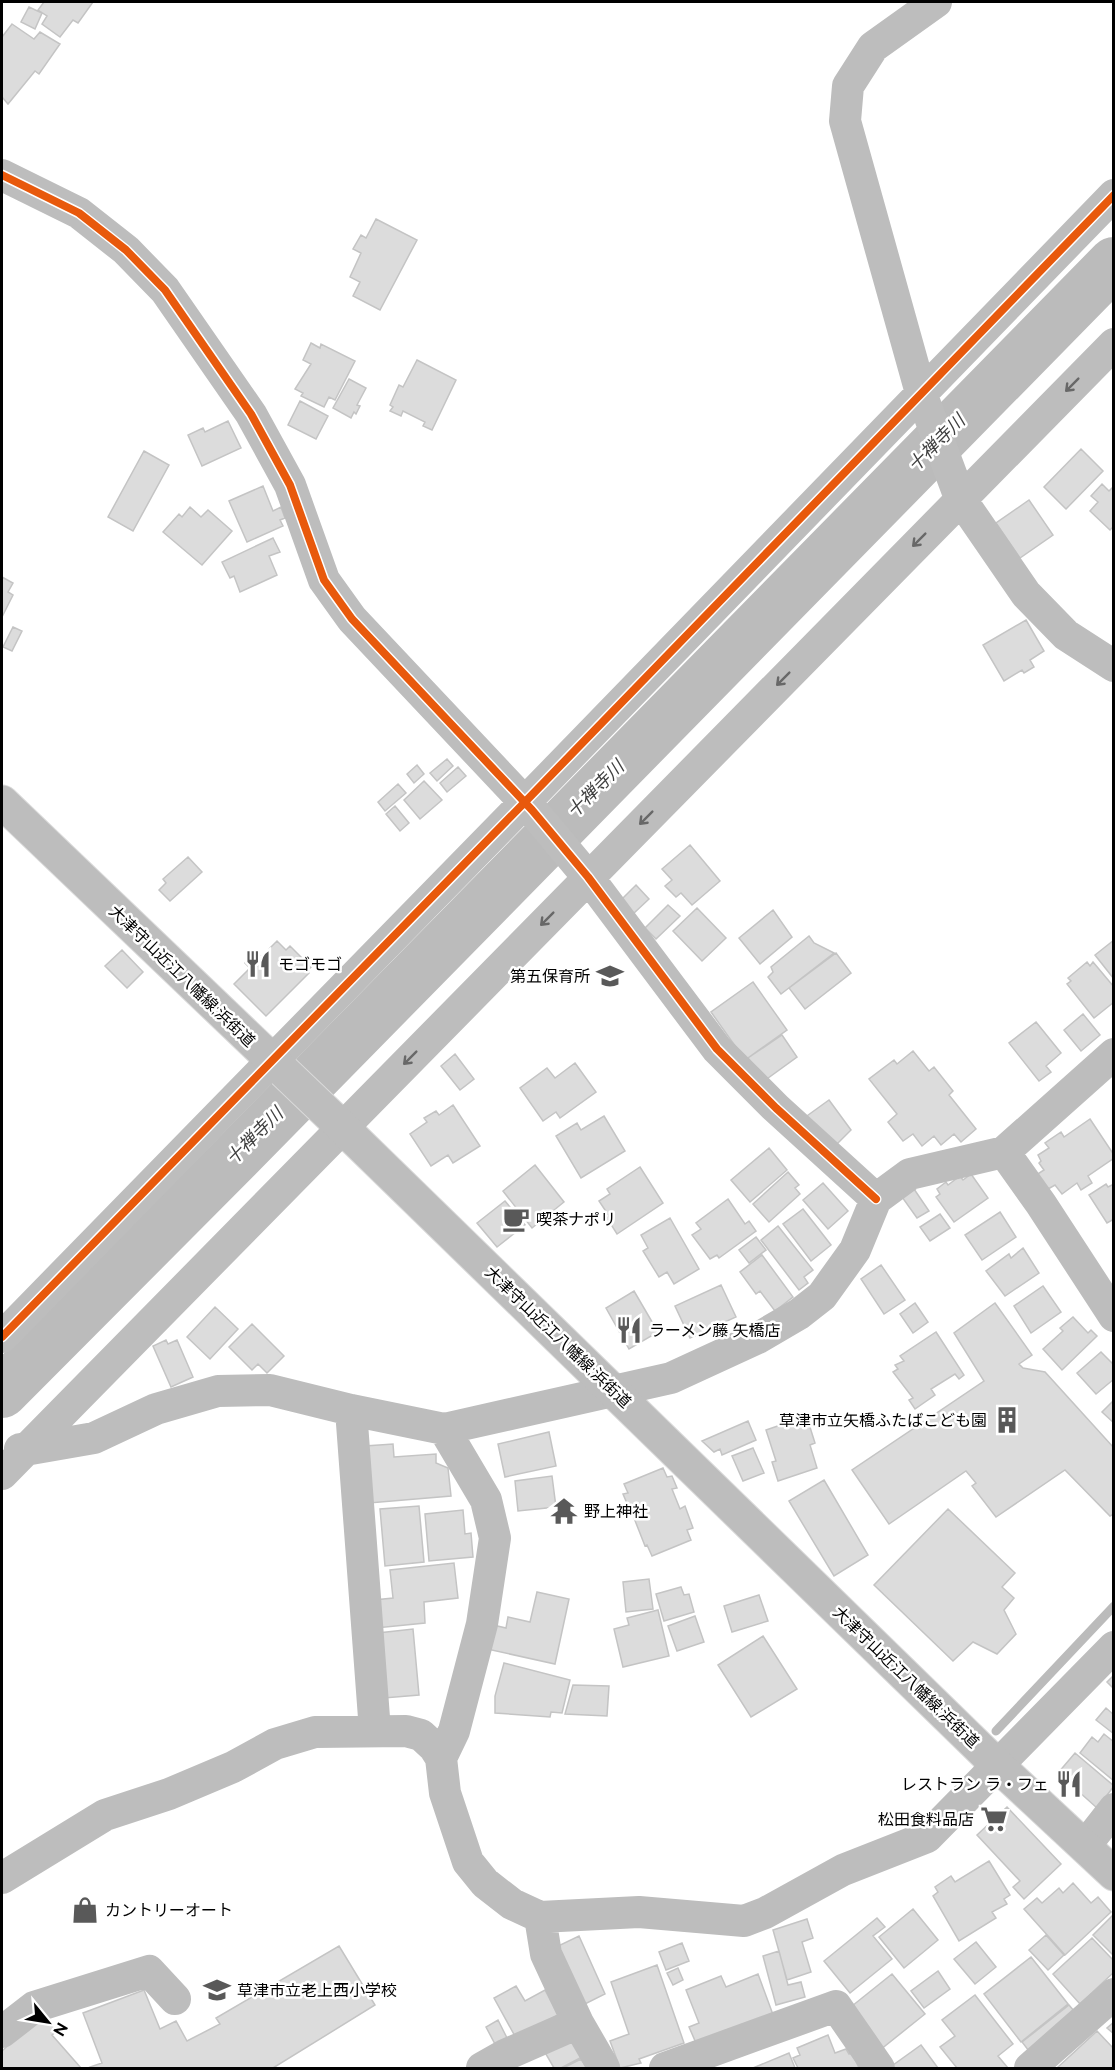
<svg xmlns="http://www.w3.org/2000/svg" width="1115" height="2070" font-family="Raleway,'Noto Sans JP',sans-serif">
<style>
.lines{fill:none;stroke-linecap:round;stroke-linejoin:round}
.stream{stroke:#bbb;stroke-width:9}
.river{stroke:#bbb;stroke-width:52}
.building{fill:#dcdcdc;stroke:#c4c4c4;stroke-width:1.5}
.major-casing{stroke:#dbdbdb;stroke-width:35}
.minor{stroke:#bdbdbd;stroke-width:32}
.major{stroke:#bdbdbd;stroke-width:33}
.cycleway-casing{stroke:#fff;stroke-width:11}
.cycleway{stroke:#e8590c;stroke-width:8}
.oneway{stroke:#686868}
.labels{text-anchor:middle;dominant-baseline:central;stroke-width:5;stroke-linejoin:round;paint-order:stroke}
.poi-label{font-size:16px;fill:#000;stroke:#fff;text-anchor:start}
.street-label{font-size:16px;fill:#000;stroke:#fff}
.water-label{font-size:18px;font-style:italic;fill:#3f3f3f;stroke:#fff}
</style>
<rect width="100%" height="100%" fill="#fff"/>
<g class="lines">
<path class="stream" d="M996 1731 1114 1606"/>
<path class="river" d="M2 1392 237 1156 1114 263"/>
</g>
<path class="building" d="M44 2H93L78 23 73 20 60 37 42 24 47 16 38 10Z
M29 7 42 13 35 29 21 22Z
M12 24 34 39 40 32 60 44 39 74 35 71 8 104 2 97V37Z
M376 219 417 240 380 310 353 296 360 282 350 277 361 253 353 249 361 235 366 238Z
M311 343 320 348 321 344 355 361 335 400 329 397 324 407 301 396 303 393 295 389 311 364 303 360Z
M417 360 456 380 432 430 423 426 425 422 403 411 401 416 390 411 393 407 390 405 399 385 403 387Z
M349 379 366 388 357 405 360 406 356 414 354 412 351 418 333 408Z
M300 401 328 416 316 439 288 425Z
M228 421 241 448 202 466 188 435 203 428 205 432Z
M1081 449 1103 471 1066 509 1044 487Z
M144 451 169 465 133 531 108 517Z
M1102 484 1109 491 1114 486V526L1110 530 1090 511 1098 502 1091 496Z
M263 486 273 511 281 507 285 518 280 520 283 526 247 542 229 501Z
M1029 500 1053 535 1020 558 996 523Z
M190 507 201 517 208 510 232 531 202 565 163 532 179 514 182 517Z
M273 538 280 552 269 556 277 575 240 592 234 576 230 578 222 562Z
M2 577 13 583 8 592 13 595 2 617Z
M1026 620 1044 651 1030 660 1034 667 1024 673 1022 670 1004 681 983 645Z
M13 627 22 631 12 651 3 647Z
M447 759 453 766 437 781 430 773Z
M417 765 424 774 414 783 407 774Z
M458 767 466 776 447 792 440 783Z
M424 781 442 800 420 819 404 800Z
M398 784 406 793 385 811 378 802Z
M395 806 409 823 400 831 386 814Z
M690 845 720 881 692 905 681 893 676 897 665 886 672 880 662 869Z
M188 857 202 872 170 901 159 890 166 883 163 879Z
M636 885 649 899 633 914 620 901Z
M668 905 680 916 656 939 645 928Z
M697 908 726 938 702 961 673 931Z
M773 910 792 937 760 964 739 938Z
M809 936 814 943 834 953 781 994 768 977 773 972 771 967Z
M1114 940V979L1095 955Z
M277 941 286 950 290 946 311 967 307 971 309 973 266 1016 234 984 250 968 245 963 256 952 261 957Z
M122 950 143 972 127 988 105 966Z
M836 953 851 973 805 1009 789 988Z
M1087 962 1090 966 1093 962 1114 987V1002L1094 1018 1067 984 1071 981 1068 978Z
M753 982 787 1030 745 1060 711 1012Z
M1083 1014 1100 1035 1081 1051 1064 1030Z
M1036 1022 1061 1053 1046 1066 1051 1072 1039 1081 1009 1043Z
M782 1035 797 1057 764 1081 748 1058Z
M913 1051 929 1071 934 1067 953 1091 949 1095 976 1129 961 1142 954 1134 941 1145 934 1136 922 1146 913 1134 903 1141 888 1122 897 1114 869 1079 894 1060 897 1064Z
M455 1054 474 1079 460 1090 441 1066Z
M575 1063 596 1092 560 1118 556 1112 543 1121 520 1088 547 1068 555 1078Z
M829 1100 851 1130 833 1148 804 1118Z
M453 1105 480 1146 453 1163 448 1155 431 1166 410 1134 427 1122 424 1118 436 1111 439 1115Z
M604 1116 625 1151 581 1178 556 1136 577 1123 581 1130Z
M1090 1119 1114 1155V1158L1088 1176 1092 1183 1081 1190 1077 1183 1062 1194 1055 1185 1043 1192 1033 1177 1044 1170 1039 1163 1041 1161 1038 1155 1049 1148 1045 1143 1061 1132 1064 1137Z
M769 1148 787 1170 750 1202 731 1180Z
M535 1165 564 1202 532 1228 503 1191Z
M640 1167 663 1203 617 1234 607 1218 609 1216 599 1201 610 1194 607 1189Z
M788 1172 799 1185 795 1188 800 1194 769 1222 753 1204Z
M971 1174 988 1198 954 1222 936 1197 940 1194 937 1189 946 1182 948 1185 960 1176 963 1180Z
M823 1183 848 1211 828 1229 803 1200Z
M1106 1184 1108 1187 1114 1184V1219L1107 1223 1089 1195Z
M914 1189 929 1211 917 1218 902 1197Z
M728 1199 745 1224 749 1221 756 1231 719 1258 717 1255 710 1259 692 1235 701 1229 696 1223Z
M505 1201 525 1225 497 1247 477 1223Z
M803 1209 831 1245 811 1261 783 1224Z
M1000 1212 1016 1237 982 1260 965 1235Z
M940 1214 950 1228 930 1241 920 1227Z
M670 1218 699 1269 674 1284 667 1272 659 1277 643 1251 648 1248 641 1235Z
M778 1226 813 1270 804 1277 808 1283 799 1290 761 1240Z
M756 1237 766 1250 749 1263 739 1250Z
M1023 1248 1039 1273 1005 1296 986 1271 1009 1254 1011 1258Z
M762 1255 793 1297 775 1311 760 1291 756 1294 740 1272Z
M881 1265 905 1300 884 1314 861 1279Z
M721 1285 736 1317 690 1338 675 1306Z
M1043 1286 1061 1312 1031 1333 1014 1306Z
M634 1291 658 1332 629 1349 606 1308Z
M915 1303 928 1322 913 1333 900 1314Z
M995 1303 1032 1355 1019 1364 1023 1368 1045 1372 1114 1448V1514L1110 1516 1065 1470 996 1517 972 1486 976 1483 966 1471 889 1524 852 1470 984 1381 954 1333Z
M215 1307 238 1329 210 1359 187 1337Z
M1073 1317 1088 1333 1091 1330 1097 1336 1062 1370 1043 1349 1063 1331 1060 1328Z
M252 1324 284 1356 267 1373 258 1364 252 1370 229 1347Z
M936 1332 964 1375 959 1379 955 1374 931 1389 935 1395 915 1409 909 1400 913 1398 893 1372 898 1369 895 1365 904 1361 900 1356Z
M166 1340 168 1344 177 1340 193 1377 171 1387 153 1346Z
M1101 1352 1112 1363 1114 1362V1379L1096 1394 1077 1373Z
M1114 1400V1423L1102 1412Z
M801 1418 804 1426 809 1424 815 1443 810 1445 817 1468 778 1481 772 1462 776 1461 766 1430Z
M748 1421 756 1440 722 1455 720 1449 714 1452 702 1441Z
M549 1432 556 1466 505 1477 498 1444Z
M393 1444 394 1457 436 1454V1463L448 1468 451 1496 369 1503 365 1446Z
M753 1448 764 1473 743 1481 732 1456Z
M663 1468 667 1477 672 1476 677 1488 672 1489 680 1509 685 1506 693 1528 687 1530 691 1540 652 1556 647 1545 645 1546 634 1518 637 1517 633 1507 629 1508 623 1494 628 1493 624 1484Z
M552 1476 556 1507 518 1511 515 1481Z
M824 1480 868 1555 834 1576 789 1501Z
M419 1506 424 1562 385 1566 380 1509Z
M566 1506 570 1513 561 1517 558 1509Z
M948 1509 1015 1573 1002 1587 1014 1598 1004 1610 1016 1634 997 1654 973 1642 953 1661 874 1585Z
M463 1510 465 1534 471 1533 473 1557 429 1561 425 1514Z
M454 1563 458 1598 424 1602 425 1623 376 1628 374 1600 393 1598 390 1570Z
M649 1579 653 1609 626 1612 623 1582Z
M681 1587 684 1595 689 1594 694 1612 664 1621 656 1594Z
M537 1592 569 1599 555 1664 487 1649 493 1625 506 1628 508 1617 530 1622Z
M759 1595 768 1621 732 1632 724 1606Z
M658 1610 669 1656 623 1667 614 1629 629 1625 627 1618Z
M695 1616 704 1642 677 1651 668 1626Z
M413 1629 419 1695 384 1698 378 1633Z
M763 1636 797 1689 751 1717 718 1665Z
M504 1663 570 1680 562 1713 551 1712 550 1717 495 1713V1696Z
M1114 1675V1689L1107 1682Z
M573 1685 609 1686 607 1716 565 1714Z
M1106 1708 1114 1715V1734L1096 1720Z
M1104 1734 1114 1742V1781L1080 1753 1092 1737 1098 1742Z
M1075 1753 1114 1786 1097 1808 1058 1773Z
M1007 1807 1061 1864 1024 1899 1013 1887 1020 1881 977 1835Z
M989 1861 1010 1895 1004 1899 1007 1904 992 1912 996 1918 959 1941 933 1896 938 1892 935 1887 951 1876 955 1882Z
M1073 1883 1091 1903 1098 1897 1111 1912 1065 1955 1024 1909 1037 1898 1042 1903 1059 1888 1063 1893Z
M913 1909 938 1940 904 1968 879 1937Z
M1114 1914V1956L1093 1935Z
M877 1918 885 1927 873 1936 892 1959 850 1993 824 1961Z
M807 1919 813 1938 802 1942 811 1972 787 1980 773 1930Z
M1046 1935 1064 1955 1048 1970 1029 1950Z
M579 1936 605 1994 583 2005 556 1947Z
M1092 1938 1114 1961V1972L1080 2004 1053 1974Z
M976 1942 996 1967 975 1984 954 1959Z
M682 1943 689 1961 666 1970 659 1952Z
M339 1946 375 2005 273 2068H91L90 2067 102 2063 83 2013 144 1990 160 2029 176 2021 187 2041 220 2024 216 2018Z
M779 1951 788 1985 801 1982 805 1997 776 2005 763 1956Z
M1031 1957 1068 2004 1021 2042 984 1994Z
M657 1965 684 2043 639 2059 641 2063 620 2068 610 2041 629 2034 611 1982Z
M678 1968 683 1980 673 1985 667 1973Z
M938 1971 950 1989 924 2008 911 1991Z
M758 1974 775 2020 696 2043 689 2027 699 2023 686 1990 721 1976 726 1987Z
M892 1974 925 2014 880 2050 847 2010Z
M516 1986 525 2001 545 1990 558 2015 516 2038 494 1998Z
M975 1995 1013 2044 998 2056 1008 2068H957L940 2047 955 2036 942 2020Z
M1069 2005 1079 2017 1032 2055 1022 2042Z
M41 2015 57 2031 52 2035 81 2068H2V2051Z
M498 2020 508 2040 496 2046 486 2027Z
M1114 2022V2034L1107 2028Z
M1097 2031 1114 2049V2068H1057Z
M569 2034 582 2057 561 2068H554L543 2049Z
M828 2035 835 2053 846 2049 849 2054 852 2053 859 2068H798L793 2058 800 2055 797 2048Z
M921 2045 938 2068H889Z
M789 2053 795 2068H753Z
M581 2059 587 2068H563Z"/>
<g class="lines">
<defs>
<path id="major" d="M2 802 342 1127 997 1765 1114 1874"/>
</defs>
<use href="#major" class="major-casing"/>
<path class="minor" d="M936 2 873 47 848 86 845 121 921 393 960 498 1026 594 1066 635 1114 666
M2 175 79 213 126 250 165 290 251 414 290 485 324 580 352 619 532 810 588 877 717 1049 776 1108 876 1199
M1004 1152 1041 1204 1114 1316
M2 1337 525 802 1114 195
M351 1410 375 1731
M20 1449 25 1450 94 1438 156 1409 218 1391 270 1390 351 1410 444 1429 671 1378 758 1338 799 1314 822 1296 855 1250 876 1199 910 1174 1004 1152 1114 1054
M2 1474 1114 344
M441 1758 454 1731 482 1624 495 1538 486 1500 444 1429
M1085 1846 1114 1809
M2 1878 105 1815 169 1794 233 1767 275 1744 315 1732 406 1731 421 1735 434 1747 441 1758 445 1793 468 1862 485 1883 512 1904 540 1917 639 1912 744 1921 765 1913 843 1870 927 1837 1114 1647
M540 1917 546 1954 578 2023 604 2068
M2 2032 34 2007 149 1971 175 1999
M482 2068 505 2055 578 2023
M665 2068 836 2006 879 2068
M1030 2068 1114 1994"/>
<use href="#major" class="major"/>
<defs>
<path id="cycleway" d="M2 175 79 213 126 250 165 290 251 414 290 485 324 580 352 619 532 810 588 877 717 1049 776 1108 876 1199
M2 1337 525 802 1114 195"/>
</defs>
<use href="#cycleway" class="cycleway-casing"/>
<use href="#cycleway" class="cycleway"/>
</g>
<defs><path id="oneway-shaft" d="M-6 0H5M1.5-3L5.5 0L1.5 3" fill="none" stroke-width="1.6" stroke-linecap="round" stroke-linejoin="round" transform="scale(1.5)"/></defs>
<g class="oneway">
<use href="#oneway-shaft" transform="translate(1072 385) rotate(135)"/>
<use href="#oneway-shaft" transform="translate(919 540) rotate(135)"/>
<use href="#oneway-shaft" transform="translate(783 679) rotate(135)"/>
<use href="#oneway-shaft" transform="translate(646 818) rotate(135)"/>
<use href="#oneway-shaft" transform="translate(547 919) rotate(135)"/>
<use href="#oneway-shaft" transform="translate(410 1058) rotate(135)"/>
</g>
<defs>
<symbol id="restaurant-bare" viewBox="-9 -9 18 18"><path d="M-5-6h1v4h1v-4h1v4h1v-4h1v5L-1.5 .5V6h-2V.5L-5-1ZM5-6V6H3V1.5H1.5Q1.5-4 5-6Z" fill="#595959" stroke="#fff" stroke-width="2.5" paint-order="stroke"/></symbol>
<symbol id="school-bare" viewBox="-9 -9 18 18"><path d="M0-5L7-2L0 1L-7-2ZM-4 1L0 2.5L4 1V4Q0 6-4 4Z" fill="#595959" stroke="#fff" stroke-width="2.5" paint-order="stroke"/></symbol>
<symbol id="cafe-bare" viewBox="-9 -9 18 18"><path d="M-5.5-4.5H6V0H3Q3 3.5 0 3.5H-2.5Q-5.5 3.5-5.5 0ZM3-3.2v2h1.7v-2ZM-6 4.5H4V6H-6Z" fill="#595959" stroke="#fff" stroke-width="2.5" paint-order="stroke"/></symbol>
<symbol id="building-bare" viewBox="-9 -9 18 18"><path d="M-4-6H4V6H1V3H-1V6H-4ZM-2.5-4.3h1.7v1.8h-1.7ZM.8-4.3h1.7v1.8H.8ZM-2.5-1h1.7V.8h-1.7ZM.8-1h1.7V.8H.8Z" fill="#595959" stroke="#fff" stroke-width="2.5" paint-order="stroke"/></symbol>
<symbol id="temple-bare" viewBox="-9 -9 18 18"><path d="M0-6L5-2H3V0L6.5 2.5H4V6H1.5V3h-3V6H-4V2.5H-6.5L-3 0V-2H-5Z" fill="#595959" stroke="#fff" stroke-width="2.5" paint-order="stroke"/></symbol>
<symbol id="supermarket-bare" viewBox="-9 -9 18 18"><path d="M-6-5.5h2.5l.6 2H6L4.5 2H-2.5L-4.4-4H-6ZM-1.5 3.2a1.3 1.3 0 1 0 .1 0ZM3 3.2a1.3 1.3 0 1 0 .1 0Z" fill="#595959" stroke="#fff" stroke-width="2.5" paint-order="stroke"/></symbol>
<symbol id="shop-bare" viewBox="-9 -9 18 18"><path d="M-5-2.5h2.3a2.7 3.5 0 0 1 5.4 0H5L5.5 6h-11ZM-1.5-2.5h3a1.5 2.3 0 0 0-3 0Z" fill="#595959" stroke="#fff" stroke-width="2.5" paint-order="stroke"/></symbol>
</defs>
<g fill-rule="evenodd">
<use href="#restaurant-bare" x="239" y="945" width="38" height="38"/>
<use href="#school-bare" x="591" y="957" width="38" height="38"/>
<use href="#cafe-bare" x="497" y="1200" width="38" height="38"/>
<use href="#restaurant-bare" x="610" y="1311" width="38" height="38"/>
<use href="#building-bare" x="988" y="1401" width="38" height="38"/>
<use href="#temple-bare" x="545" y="1492" width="38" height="38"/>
<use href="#restaurant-bare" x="1050" y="1765" width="38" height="38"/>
<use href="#supermarket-bare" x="975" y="1800" width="38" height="38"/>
<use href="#shop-bare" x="66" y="1891" width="38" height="38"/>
<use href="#school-bare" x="198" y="1971" width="38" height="38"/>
</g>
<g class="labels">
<g class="poi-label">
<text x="278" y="964">モゴモゴ</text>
<text x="590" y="976" text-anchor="end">第五保育所</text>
<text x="536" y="1219">喫茶ナポリ</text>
<text x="649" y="1330">ラーメン藤 矢橋店</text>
<text x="987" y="1420" text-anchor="end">草津市立矢橋ふたばこども園</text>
<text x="584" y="1511">野上神社</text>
<text x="1049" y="1784" text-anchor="end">レストラン ラ・フェ</text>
<text x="974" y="1819" text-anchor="end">松田食料品店</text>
<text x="105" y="1910">カントリーオート</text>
<text x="237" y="1990">草津市立老上西小学校</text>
</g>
<g class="street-label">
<text transform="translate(182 976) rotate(44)">大津守山近江八幡線;浜街道</text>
<text transform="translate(558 1337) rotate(44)">大津守山近江八幡線;浜街道</text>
<text transform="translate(906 1677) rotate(44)">大津守山近江八幡線;浜街道</text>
</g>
<g class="water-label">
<text transform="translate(936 443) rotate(-45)">十禅寺川</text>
<text transform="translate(595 789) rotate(-45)">十禅寺川</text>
<text transform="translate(254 1136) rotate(-45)">十禅寺川</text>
</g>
</g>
<rect width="1115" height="2070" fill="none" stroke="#000000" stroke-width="6"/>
<g transform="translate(48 2022) rotate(120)" stroke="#ffffff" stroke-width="4.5" paint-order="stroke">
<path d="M0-4.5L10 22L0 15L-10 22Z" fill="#000000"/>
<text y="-9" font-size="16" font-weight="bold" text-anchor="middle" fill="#000000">N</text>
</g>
</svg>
